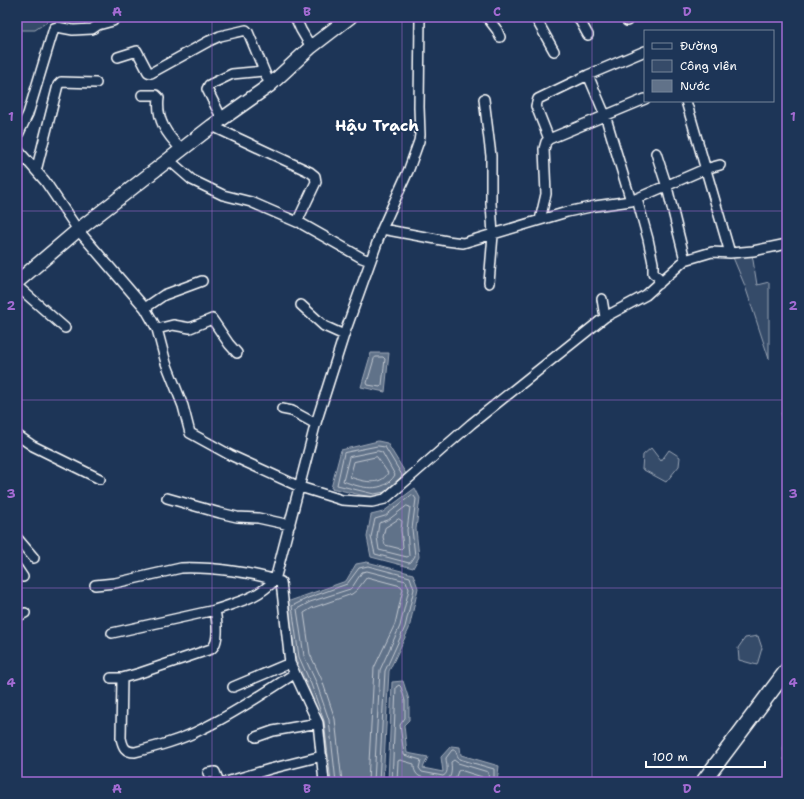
<svg xmlns="http://www.w3.org/2000/svg" width="804" height="799" font-family="'Shantell Sans',sans-serif">
<style>
.green{fill:#364b69;stroke:#9aa5b4}
.water{fill:#617289;stroke:#a0aab8}
.lines{fill:none;stroke-linecap:round;stroke-linejoin:round}
.shore{stroke:#c0c7d0;stroke-width:1}
.street-casing{stroke:#fff;stroke-width:12}
.secondary-casing{stroke:#fff;stroke-width:16}
.primary-casing{stroke:#fff;stroke-width:17}
.street{stroke:#1d3557;stroke-width:9}
.secondary{stroke:#1d3557;stroke-width:13}
.primary{stroke:#1d3557;stroke-width:14}
.grid{fill:none;stroke:#a36bd2;stroke-width:1;stroke-opacity:0.55}
.labels{text-anchor:middle;dominant-baseline:central;stroke-width:3;stroke-linejoin:round;paint-order:stroke}
.quarter-label{font-size:16px;font-weight:bold;fill:#fff;stroke:#1d3557}
.neatline{fill:none;stroke:#a36bd2;stroke-width:1.5}
.grid-label{font-size:13px;text-anchor:middle;font-weight:bold;fill:#a36bd2}
</style>
<rect width="100%" height="100%" fill="#1d3557"/>
<filter id="ink" filterUnits="userSpaceOnUse"><feTurbulence type="fractalNoise" baseFrequency=".025" numOctaves="2"/><feDisplacementMap in="SourceGraphic" scale="8" xChannelSelector="R" yChannelSelector="G"/><feConvolveMatrix kernelMatrix="1 2 1 2 8 2 1 2 1" color-interpolation-filters="sRGB"/></filter>
<g filter="url(#ink)">
<path class="green" d="M17 17H48L47 22 35 30H17Z
M752 254 757 285 769 282V359L745 286 732 255Z
M787 408V431L781 413Z
M651 448 661 461 669 450 680 457 679 466 666 482 642 469 643 455Z
M758 636 762 648 757 665 739 660 738 648 745 638Z
M787 743V763L784 760 783 746Z"/>
<path class="water" d="M371 353H389L385 392 361 387Z
M378 441 387 443 408 477 387 495 374 498 331 488 341 450Z
M415 488 420 498 416 529 419 557 413 568 371 557 367 537 371 515 383 512Z
M367 562 413 574 418 588 409 629 389 671 383 782H328L320 722 308 686 295 658 287 602 346 581 356 564Z
M403 681 409 700V720L404 725 407 753 428 757 423 768 443 772 441 757 451 746 460 747 461 755 499 766 497 782H388L392 682Z"/>
<g class="lines">
<path class="shore" d="M376 357H383L385 359 382 385 380 387 368 385 367 383 374 359Z
M378 446 385 447 402 475 401 477 385 492 374 494 337 485 344 453Z
M378 451 382 452 395 475C383 494 361 488 343 481L349 457Z
M377 457 388 473C380 487 362 481 350 477L354 462Z
M412 495 414 496 416 499 412 529 415 556 411 562 409 563 375 554 371 537 375 519 385 516Z
M407 506 410 507 407 530 409 556 407 557 379 550 377 537 379 523 388 520Z
M399 519 402 521 401 530 403 547 401 549 385 545 383 537 385 528Z
M331 782 324 721 311 684 299 657 292 606 308 598 347 584 359 568 368 566 410 577 414 589 405 627 385 671 379 782
M336 782 329 720 316 682 304 656 297 609 310 602 350 589 353 586 362 572 367 571 406 581 409 589 400 626 380 670 374 782
M342 782 335 719 322 680 310 654 304 613 312 608 352 594 357 590 367 577 401 586 403 589 395 624 374 668 368 782
M392 782 396 687 399 685 401 687 405 701V718L400 725 404 755 421 760 419 768 422 772 443 776C450 773 446 764 446 758L452 750H455L459 759 494 769V782
M397 782 398 761 400 760 414 764C414 767 414 770 416 773 419 778 426 778 431 779 448 783 453 780 451 762L454 760 458 763 488 772 489 782
M454 782 458 771 460 770 482 777 483 782"/>
<defs>
<path id="street" d="M295 17 301 30 311 47
M487 17 497 30 500 37
M535 17 554 51
M578 17 588 35
M625 17 627 21
M118 57 137 51 148 72 151 73 209 41 220 36 246 30 248 32 270 85
M588 75 605 115 631 201
M142 95H156L159 98C156 120 167 135 182 150
M484 99 491 156V203L493 235 489 283
M686 101 730 253
M222 119 207 89 209 85 232 74 263 71
M17 137 28 114 54 28 57 27 73 30 92 29 98 25 113 21
M549 139 536 106 538 99 588 75 645 51
M17 149 45 181 78 230 145 308 157 329 166 363 183 406 190 433 230 455 300 487 342 500 372 502 385 499 471 424 605 317 646 295 685 260 712 252 730 253 753 251 787 244
M656 153 667 187 685 260
M169 160 192 180 223 195 251 202 297 222 316 182 315 176 310 172 212 126
M36 171 58 85 61 82 96 83
M637 199 648 239 653 263V273L658 277 659 284
M540 220 546 194 544 149 546 142 549 139 645 99
M302 224 362 258 370 261
M382 229 447 241 463 243 567 212 595 206 631 201 705 169 720 165
M17 286 65 328
M602 299 605 317
M301 305 324 326 344 335
M145 308 164 295 202 281
M157 329 173 325 190 328 212 319 229 344 237 353
M282 409 292 411 316 424
M17 435 33 446 100 479
M167 498 220 513 237 517 258 518 290 525
M17 538 34 558
M17 568 23 577
M95 585 115 583 181 568C210 567 254 572 281 582L290 663 318 723 324 782
M17 617 25 613
M112 633 215 610
M111 678H122L140 673 211 649C220 643 217 621 215 610 240 601 256 599 275 580L315 426 344 335 382 229 409 169 419 141 420 135 419 107 420 17
M122 678 121 738C123 747 125 752 135 752 158 746 181 740 202 729 234 714 264 693 294 674
M233 687 290 663
M256 737 273 731 318 723
M208 773 215 772 219 782
M226 782 270 769 322 756"/>
<path id="secondary" d="M17 282 78 230 212 126 270 85 311 47 350 17"/>
<path id="primary" d="M703 782 787 670"/>
</defs>
<use href="#street" class="street-casing"/>
<use href="#secondary" class="secondary-casing"/>
<use href="#primary" class="primary-casing"/>
<use href="#street" class="street"/>
<use href="#secondary" class="secondary"/>
<use href="#primary" class="primary"/>
</g>
</g>
<path class="grid" d="M212 17V782M402 17V782M592 17V782M17 211H787M17 400H787M17 588H787"/>
<g class="labels">
<g class="quarter-label">
<text x="377" y="125">Hậu Trạch</text>
</g>
</g>
<rect width="804" height="799" fill="none" stroke="#1d3557" stroke-width="44"/>
<rect x="644" y="30" width="130" height="72" fill="#1d3557" stroke="#77869a"/>
<rect x="652" y="43" width="20" height="6" fill="#1d3557" stroke="#77869a"/>
<text x="680" y="50" font-size="12" fill="#ffffff">Đường</text>
<rect x="652" y="60" width="20" height="12" fill="#364b69" stroke="#77869a"/>
<text x="680" y="70" font-size="12" fill="#ffffff">Công viên</text>
<rect x="652" y="80" width="20" height="12" fill="#617289" stroke="#77869a"/>
<text x="680" y="90" font-size="12" fill="#ffffff">Nước</text>
<path d="M646 761v6h119v-6" fill="none" stroke="#ffffff" stroke-width="2"/>
<text x="652" y="761" font-size="12" fill="#ffffff" stroke="#1d3557" stroke-width="3" paint-order="stroke">100 m</text>
<rect x="22" y="22" width="760" height="755" class="neatline"/>
<g class="grid-label">
<text x="117" y="16">A</text>
<text x="307" y="16">B</text>
<text x="497" y="16">C</text>
<text x="687" y="16">D</text>
<text x="11" y="121">1</text>
<text x="793" y="121">1</text>
<text x="11" y="310">2</text>
<text x="793" y="310">2</text>
<text x="11" y="498">3</text>
<text x="793" y="498">3</text>
<text x="11" y="687">4</text>
<text x="793" y="687">4</text>
<text x="117" y="793">A</text>
<text x="307" y="793">B</text>
<text x="497" y="793">C</text>
<text x="687" y="793">D</text>
</g>
</svg>
